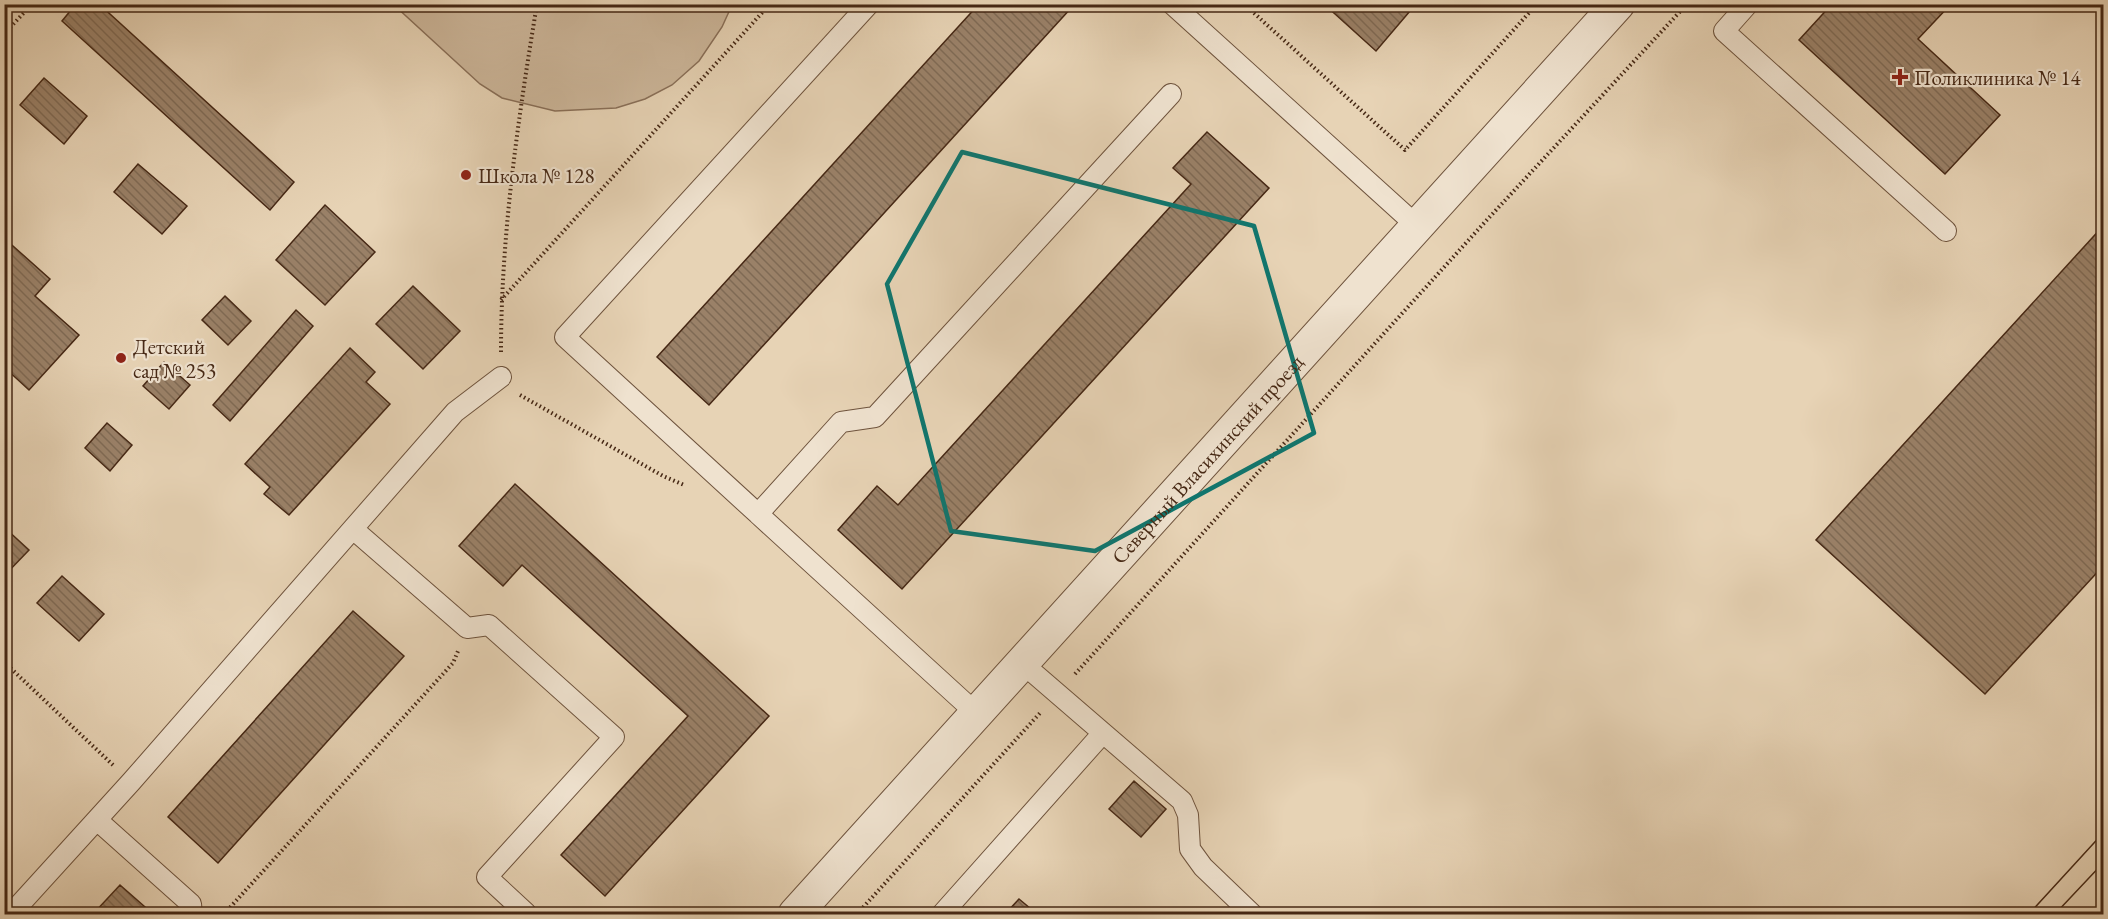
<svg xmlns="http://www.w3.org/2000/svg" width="2108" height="919" font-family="'EB Garamond',serif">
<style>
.park{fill:#ccb69a;stroke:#896f58;stroke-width:1.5}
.building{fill:url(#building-back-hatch);stroke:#462815;stroke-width:1.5}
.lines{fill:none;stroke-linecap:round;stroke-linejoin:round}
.service-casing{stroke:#6e533d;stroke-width:22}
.minor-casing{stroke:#6e533d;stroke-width:35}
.path{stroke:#462815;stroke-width:4;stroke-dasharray:1.5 3;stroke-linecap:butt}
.service{stroke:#efe2cf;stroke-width:20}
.minor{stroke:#efe2cf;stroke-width:33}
.tram{stroke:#462815;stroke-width:1.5}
.marked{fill:none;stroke:#0f766e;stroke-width:4.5;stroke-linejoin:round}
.poi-dot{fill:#8f2418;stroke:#efe2cf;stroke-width:2}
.labels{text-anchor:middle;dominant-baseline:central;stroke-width:4.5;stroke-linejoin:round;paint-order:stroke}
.poi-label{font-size:21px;fill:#462815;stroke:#efe2cf;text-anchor:start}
.street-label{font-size:21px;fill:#462815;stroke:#efe2cf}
</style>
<defs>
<pattern id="building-back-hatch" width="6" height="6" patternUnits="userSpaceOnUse" patternTransform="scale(1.5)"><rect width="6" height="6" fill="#9a8168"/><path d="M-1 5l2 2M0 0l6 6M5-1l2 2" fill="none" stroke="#7f6a54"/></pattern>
</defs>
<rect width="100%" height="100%" fill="#e7d3b5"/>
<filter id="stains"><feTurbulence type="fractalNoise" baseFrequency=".00333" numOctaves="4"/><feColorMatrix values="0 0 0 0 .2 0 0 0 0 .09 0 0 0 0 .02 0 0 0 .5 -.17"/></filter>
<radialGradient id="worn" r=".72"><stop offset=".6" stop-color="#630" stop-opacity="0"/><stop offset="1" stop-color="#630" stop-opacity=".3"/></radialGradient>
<path class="park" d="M394 5H732L722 27 699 61 672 85 645 99 616 108 555 111 502 98 480 84Z"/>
<path class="building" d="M76 4H99L294 182 270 210 62 21Z
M979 4H1069L1072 7 709 405 657 357Z
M1324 4H1416L1376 51Z
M1832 4H1951L1918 39 2000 115 1945 174 1799 40Z
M44 78 87 116 64 144 20 105Z
M1207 132 1269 188 902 589 838 530 877 486 898 505 1191 184 1173 168Z
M138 164 187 206 162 234 114 192Z
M325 205 375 252 325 305 276 260Z
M2104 225V565L1985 694 1816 540Z
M4 238 50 279 35 296 79 335 29 390 4 367Z
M413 286 460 331 423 369 376 324Z
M225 296 251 321 228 345 202 320Z
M296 310 313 326 230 421 213 405Z
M350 348 375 372 366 382 390 404 289 515 264 494 270 487 245 464Z
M164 362 190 385 169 409 143 386Z
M107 423 132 445 110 471 85 448Z
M515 484 769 716 605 896 561 855 688 716 522 565 503 586 459 546Z
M5 528 29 550 5 575 4 574Z
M62 576 104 614 79 641 37 603Z
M353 611 404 656 218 863 168 817Z
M1134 781 1166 809 1141 837 1109 809Z
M120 885 153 914H93Z
M1019 899 1037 914H1005Z"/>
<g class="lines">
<defs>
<path id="service" d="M1172 4 1417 226
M1748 4 1724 31 1946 231
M758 514 565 337 869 4
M353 529 467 628 489 625 614 737 487 877 526 913 525 914
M1022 663 1182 801 1188 815 1190 849 1203 867 1252 914
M977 714 758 514 841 422 875 417 1171 94
M97 820 191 904 192 914
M11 914 131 782 455 412 501 377
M942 914 1102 734"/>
<g id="minor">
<path id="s1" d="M795 914 1618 4"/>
</g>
</defs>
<use href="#service" class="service-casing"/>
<use href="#minor" class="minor-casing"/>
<path class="path" d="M1244 4 1405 150 1537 4
M4 34 32 4
M501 300 770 4
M501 352C501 235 518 119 537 4
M520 395 663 476 684 485
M4 662 113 765
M1075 674 1485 222 1687 4
M224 914 453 663 458 651
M857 914 1040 713"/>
<use href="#service" class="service"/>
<use href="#minor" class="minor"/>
<path class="tram" d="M2029 914 2104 832
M2055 914 2104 862"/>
</g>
<path class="marked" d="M962 152 1254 226 1314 433 1095 551 951 531 887 284Z"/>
<g class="poi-dot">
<path d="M1897 68h6v6h6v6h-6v6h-6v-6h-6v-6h6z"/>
<circle cx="466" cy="175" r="6"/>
<circle cx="121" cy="358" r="6"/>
</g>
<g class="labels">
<g class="poi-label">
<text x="1914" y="77">Поликлиника № 14</text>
<text x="478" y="175">Школа № 128</text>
<text x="133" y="346">Детский<tspan x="133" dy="24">сад № 253</tspan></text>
</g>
<g class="street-label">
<text stroke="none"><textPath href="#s1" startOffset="614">Северный Власихинский проезд</textPath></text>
</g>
</g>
<rect width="2108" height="919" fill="none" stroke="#e7d3b5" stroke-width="24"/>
<rect x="6" y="6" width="2096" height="907" fill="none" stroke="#462815" stroke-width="3"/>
<rect x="12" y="12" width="2084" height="895" fill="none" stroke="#462815" stroke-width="1.5"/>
<rect width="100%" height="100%" filter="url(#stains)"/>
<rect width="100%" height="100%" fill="url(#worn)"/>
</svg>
